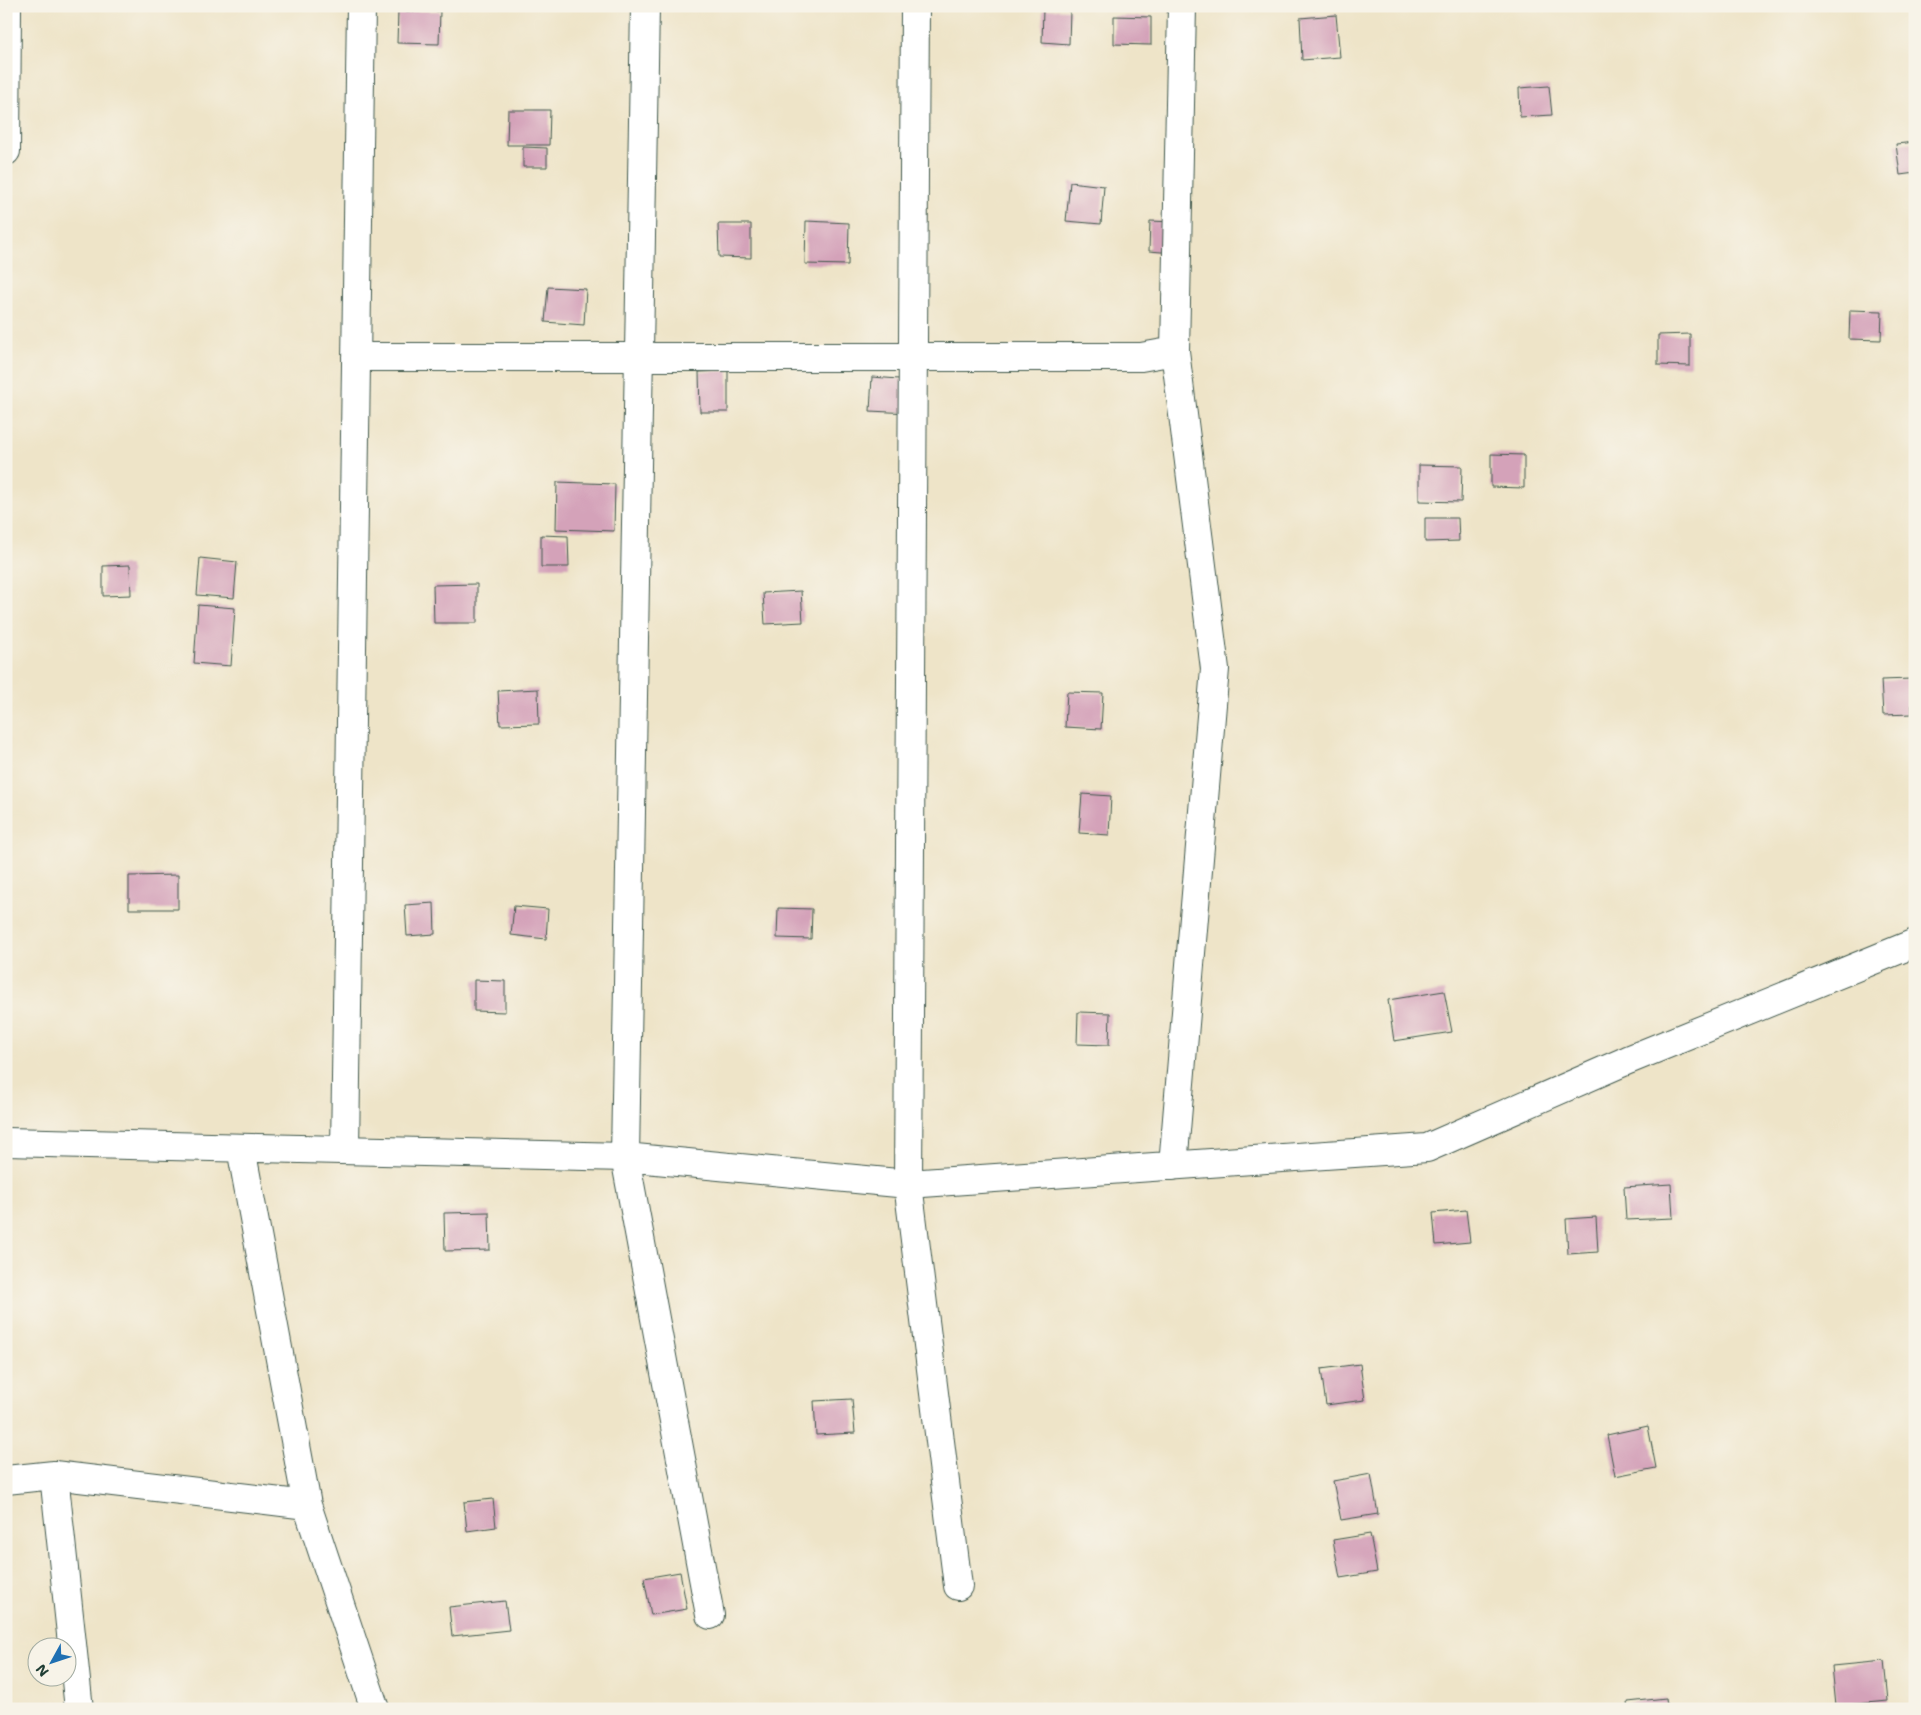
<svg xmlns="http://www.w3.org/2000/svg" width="1921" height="1715" font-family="'Shantell Sans',sans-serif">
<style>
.building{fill:#d4a2b9}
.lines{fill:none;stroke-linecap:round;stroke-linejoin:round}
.minor-casing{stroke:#3e564a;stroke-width:30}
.minor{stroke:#fff;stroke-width:28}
</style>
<rect width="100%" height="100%" fill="#f7f3e8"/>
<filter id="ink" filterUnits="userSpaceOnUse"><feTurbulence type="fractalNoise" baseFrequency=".02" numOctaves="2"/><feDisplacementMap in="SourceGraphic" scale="10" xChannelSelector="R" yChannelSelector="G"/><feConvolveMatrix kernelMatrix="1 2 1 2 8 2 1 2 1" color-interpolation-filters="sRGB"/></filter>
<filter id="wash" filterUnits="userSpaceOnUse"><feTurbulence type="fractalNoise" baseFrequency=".0096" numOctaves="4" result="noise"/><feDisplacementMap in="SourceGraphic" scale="20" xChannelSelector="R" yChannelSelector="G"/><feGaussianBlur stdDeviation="1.12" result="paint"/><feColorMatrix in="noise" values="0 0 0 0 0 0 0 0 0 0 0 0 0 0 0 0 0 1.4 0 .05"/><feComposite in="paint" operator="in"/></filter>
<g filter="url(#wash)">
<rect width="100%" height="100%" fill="#eee4c8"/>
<g id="blocks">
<path class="building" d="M1043 9 1070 10 1069 44 1042 42Z
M398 11H440L439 44 397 43Z
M1336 15 1340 57 1302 60 1300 18Z
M1114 16 1151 17V45L1114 44Z
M1549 86 1552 115 1520 117 1519 88Z
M508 110H550L549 145H507Z
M1915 142V173L1900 175 1896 144Z
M523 147 547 148V167H523Z
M1070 182 1104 186 1101 224 1066 221Z
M806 221 849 223 848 265 805 264Z
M1150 221 1175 222 1174 253 1149 251Z
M718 224H751V258L719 257Z
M548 287 586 289 584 325 545 322Z
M1850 310 1882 311 1881 340 1849 339Z
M1690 334V366L1658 365V335Z
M728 371V412H700L699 372Z
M872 377 912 380 909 413 870 411Z
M1491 454 1524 455V488L1491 487Z
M1419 465 1462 466 1461 502 1419 501Z
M557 482 615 484 614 531 556 529Z
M1425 518H1458L1459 541 1425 542Z
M541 535 568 536 569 567H541Z
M200 558 237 562 234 598 197 595Z
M130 565 131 595 103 596V566Z
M477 584V623H434L433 585Z
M801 591 803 622 765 624 763 593Z
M198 605 235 608 231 666 194 663Z
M1911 679 1912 714 1883 715 1881 680Z
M538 689 539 724 500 725 498 691Z
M1067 692 1103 693 1101 729 1065 727Z
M1082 794 1111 796 1109 835 1079 833Z
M178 875V909H129V876Z
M434 903 435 934 407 936 405 905Z
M514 906 548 909 546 939 511 935Z
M778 908 812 909 811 939 777 938Z
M474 980 505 981V1012L474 1011Z
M1444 991 1452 1032 1394 1041 1388 1000Z
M1078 1012 1110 1013 1109 1045 1077 1044Z
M1671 1184 1673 1218 1626 1220 1624 1187Z
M1466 1210 1470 1242 1436 1245 1433 1213Z
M489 1212 490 1250 445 1251 444 1213Z
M1596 1217 1598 1252 1568 1254 1566 1219Z
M1360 1364 1365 1400 1326 1405 1321 1369Z
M852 1399 855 1433 816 1435 814 1401Z
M1648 1426 1656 1468 1615 1476 1607 1435Z
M1371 1474 1378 1514 1341 1520 1333 1481Z
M493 1499 496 1527 467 1531 464 1502Z
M1370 1534 1377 1572 1340 1578 1333 1540Z
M680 1572 687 1609 651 1615 644 1578Z
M505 1601 509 1630 452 1636 449 1607Z
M1884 1661 1888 1701 1836 1706 1832 1666Z
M1666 1698 1667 1709H1629L1628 1702Z"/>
</g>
</g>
<g filter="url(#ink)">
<use href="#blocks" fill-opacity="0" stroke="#3e564a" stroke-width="1"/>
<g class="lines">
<defs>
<path id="minor" d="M645 6 625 1157 710 1615
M915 6 908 1184 958 1586
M6 151 7 6
M356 357H1141L1175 351
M6 1142 625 1157 908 1184 1427 1148 1628 1060 1915 943
M241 1148 307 1505 375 1709
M345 1150 361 6
M1173 1166 1215 669 1175 351 1182 6
M54 1475 79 1709
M6 1480 54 1475 307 1505"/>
</defs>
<use href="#minor" class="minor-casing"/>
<use href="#minor" class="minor"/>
</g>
</g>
<rect width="1921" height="1715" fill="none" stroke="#f7f3e8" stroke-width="25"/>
<g transform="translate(52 1662) rotate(230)"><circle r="24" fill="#f7f3e8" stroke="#a1aaa0"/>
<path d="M0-4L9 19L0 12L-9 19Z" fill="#1f6fb2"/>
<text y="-8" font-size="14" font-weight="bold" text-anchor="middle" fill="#1f3d34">N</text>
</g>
</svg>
